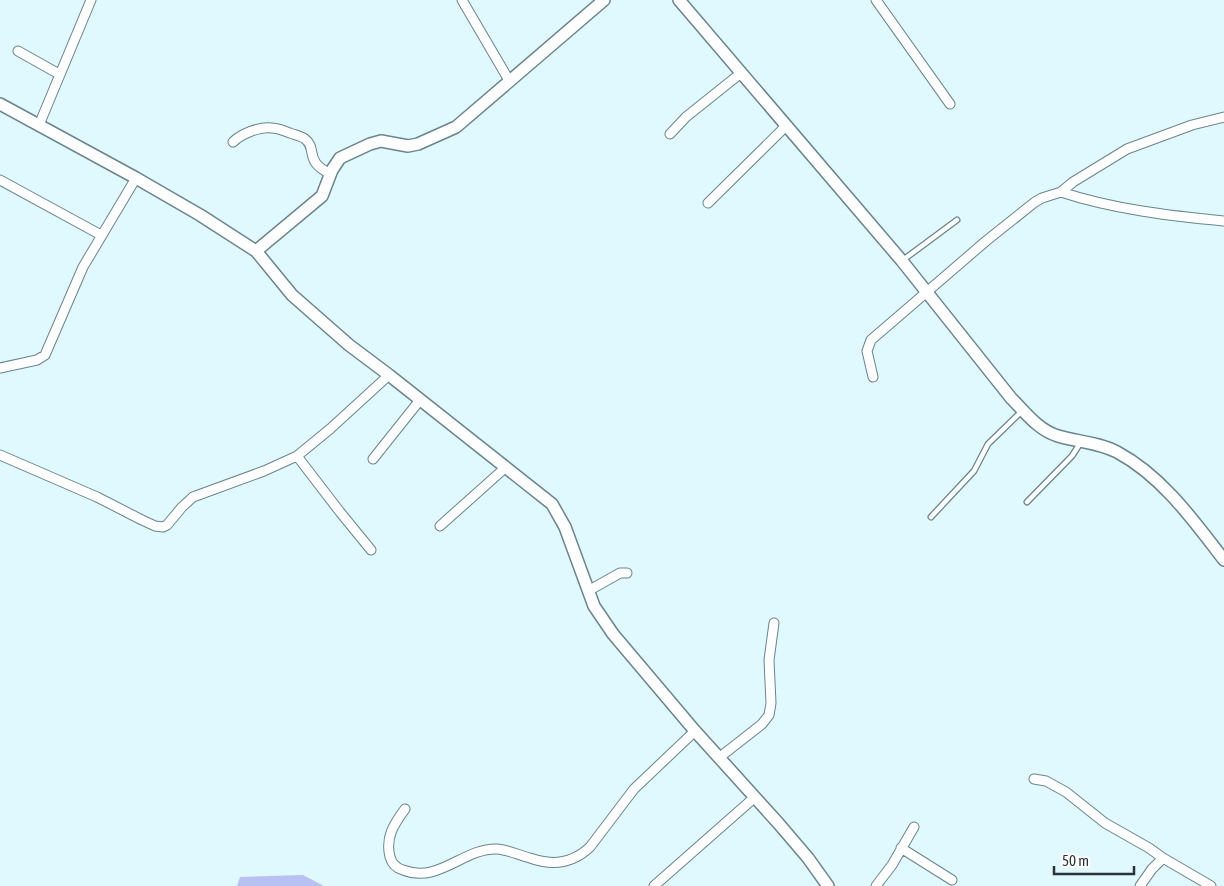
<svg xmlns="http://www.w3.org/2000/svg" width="1224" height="886" font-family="'Asap Condensed',sans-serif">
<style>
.water{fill:#b7c2f2}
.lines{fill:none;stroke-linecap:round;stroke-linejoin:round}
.lane-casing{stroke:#69858d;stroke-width:7}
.street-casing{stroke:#69858d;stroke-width:11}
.secondary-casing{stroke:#69858d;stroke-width:14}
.lane{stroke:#fff;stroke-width:4.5}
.street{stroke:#fff;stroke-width:9}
.secondary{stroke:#fff;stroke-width:11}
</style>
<rect width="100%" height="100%" fill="#e0f8ff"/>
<path class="water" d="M303 875 324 886H237L240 877Z"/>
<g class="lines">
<defs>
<path id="lane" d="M903 260 957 220
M1027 502 1072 456 1081 442
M931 517 974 471 988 444 1022 411"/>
<path id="street" d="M462 0 510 82
M876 0 950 104
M18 51 59 74
M39 125 91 0
M670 134 686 117 741 73
M233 142C241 134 260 126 272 128 278 128 284 131 290 133 295 135 301 136 305 139 318 149 303 161 331 174
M0 180 101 235
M1061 192C1112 209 1171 216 1224 221
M708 203 786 126
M0 368 37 360 45 355 83 267 136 178
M873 377 867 351 871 340 986 241 1035 202 1042 198 1061 192 1073 182 1127 149 1192 125 1224 117
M0 455 97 497 142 520 155 526 163 527 167 525 182 507 193 497 264 471 297 456 330 429 389 375
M297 456 340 512 371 550
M373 459 420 400
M440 526 506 467
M588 591 620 573H627
M720 757 762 724 769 715 771 703 769 660 774 623
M1034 779 1046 781 1066 792 1105 823 1149 848 1163 858
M405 809C394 824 385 837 390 857 392 864 396 868 403 870 439 884 463 848 497 849 509 850 518 855 530 858 552 866 572 864 590 847L634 789 695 731
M901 848 952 880
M654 886 755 797
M876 886 892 865 914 827
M1140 886 1152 869 1163 858 1211 886"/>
<path id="secondary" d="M679 0 902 261 1011 398C1025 412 1038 430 1058 436 1078 442 1098 442 1117 452 1162 476 1194 521 1224 560
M0 104 136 178 200 215 256 251 292 295 349 345 389 375 552 504 565 527 594 606 613 634 695 731 779 824 808 858 828 886
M256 251 322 196 332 170 340 158 370 144 381 141 408 146 418 144 456 127 604 0"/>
</defs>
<use href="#lane" class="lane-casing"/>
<use href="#street" class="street-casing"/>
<use href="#secondary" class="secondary-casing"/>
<use href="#lane" class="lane"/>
<use href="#street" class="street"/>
<use href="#secondary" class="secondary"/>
</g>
<path d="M1054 866v8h80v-8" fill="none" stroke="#283437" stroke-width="2.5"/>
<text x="1062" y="866" font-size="15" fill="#283437" stroke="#ffffff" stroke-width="4" paint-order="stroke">50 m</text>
</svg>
